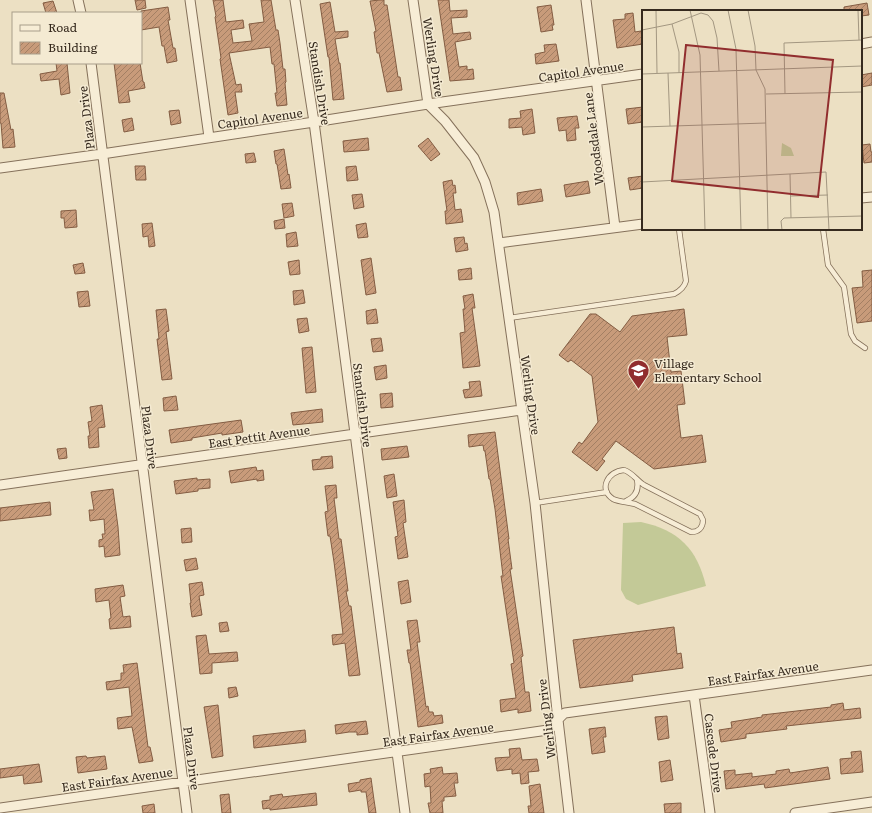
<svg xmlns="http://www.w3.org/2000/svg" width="872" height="813" font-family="Literata,serif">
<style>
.garden{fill:#c3c997}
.building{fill:url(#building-hatch);stroke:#835c42}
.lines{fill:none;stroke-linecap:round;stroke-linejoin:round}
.service-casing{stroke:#85715b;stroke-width:6}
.minor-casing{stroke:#85715b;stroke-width:11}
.service{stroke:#f7edd6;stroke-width:4.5}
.minor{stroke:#f7edd6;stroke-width:9}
.labels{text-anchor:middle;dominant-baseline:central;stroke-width:3;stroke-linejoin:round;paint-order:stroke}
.street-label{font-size:12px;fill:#362a1e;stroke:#f4ead2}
.poi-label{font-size:12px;fill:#362a1e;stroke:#f4ead2;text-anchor:start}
.inset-road{fill:none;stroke:#a39781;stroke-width:1}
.view{fill:#912d2e;fill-opacity:0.15;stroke:#912d2e;stroke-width:2}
.inset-edge{fill:none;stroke:#362a1e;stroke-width:2}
</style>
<defs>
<pattern id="building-hatch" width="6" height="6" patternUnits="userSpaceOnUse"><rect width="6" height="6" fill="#c89b7a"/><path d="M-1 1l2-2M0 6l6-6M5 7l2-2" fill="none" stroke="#a37f63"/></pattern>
</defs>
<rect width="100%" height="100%" fill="#ece0c3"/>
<path class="garden" d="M641 522C679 530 697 549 706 586L638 605 626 599 621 590 623 523Z"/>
<path class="building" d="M135 0H145L146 8 137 10Z
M213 0H223L226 22 243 20 244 28 231 30 233 43 252 41 249 24 264 22 261 0H271L276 30H278L280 43 283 69H285L286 82 285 83 287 105 277 106 275 93H277L274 64H272L270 47 229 53 236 85 241 84 242 92H235L238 113 228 115 220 59 221 58 215 17 216 16Z
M380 0H384V5H387L398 77H400L402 90 387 92 379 53H377L374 32 376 31 370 1Z
M438 0H449L450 11 467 10V17L451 18 453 34 470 32 471 39 455 42 459 67 467 66V70L473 69 474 79 450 81Z
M53 1 57 13H46L43 3Z
M330 2 335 32 348 31V37L335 39 339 63H340L344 99 333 100 329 57H328L320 4Z
M867 3 869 15 861 16V11H844V7Z
M551 5 554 25H552L553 30 541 32 537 7Z
M168 7 170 20H168L173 48H175L177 61 167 63 164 46H162L159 27 141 30V11Z
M633 13 635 32 641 31 643 44 617 48 613 20 625 19V14Z
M556 44 559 61 536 64 535 54 545 52 544 45Z
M56 63H67L70 93 61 95 59 79 41 81 40 74 57 71Z
M114 63H140L143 82H144L145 88 128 91 130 102 119 103Z
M872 73V85L861 87V75Z
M0 93H4L11 130 13 129 15 147 3 148 1 123H0Z
M643 107V122L628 124 626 109Z
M532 109 535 133 523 135 522 127 509 128V119L521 118 520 111Z
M179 110 181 123 171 125 169 111Z
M577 116 579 128H575L576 140 567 141 566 130 559 131 557 118Z
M132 118 134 130 124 132 122 120Z
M368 138 369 150 344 152 343 141Z
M428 138 440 154 431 161 418 146Z
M870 144 871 152H872V162L864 163 862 145Z
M284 149 288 175 289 174 291 188 281 189 277 164H276L274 151Z
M254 153 256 162 246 163 245 154Z
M135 166H145L146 180H136Z
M356 166 358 180 347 181 346 167Z
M643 176V188L630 190 628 178Z
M452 180 453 186 455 185 456 193H453L455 210 461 209 463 222 446 224 445 211H447L443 182Z
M588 181 590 193 566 197 564 185Z
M541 189 543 201 518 205 517 193Z
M362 194 364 207 354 209 352 195Z
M292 203 294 216 284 218 282 204Z
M76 210 77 227 65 228 64 218H61V211Z
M284 219 285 228 275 229 274 221Z
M152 223 155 246 149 247 148 236 143 237 142 224Z
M366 223 368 237 358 238 356 225Z
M296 232 298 246 287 247 286 234Z
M464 237 465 244 467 243 468 250 456 252 454 238Z
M371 258 376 293 366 295 361 260Z
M299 260 300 274 290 275 288 262Z
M83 263 85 273 75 274 73 265Z
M471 268 472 279 459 280 458 270Z
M872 270V321L857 323 852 288 863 287 862 271Z
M303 290 305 303 294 305 293 291Z
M88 291 90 306 79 307 77 292Z
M473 294 475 308H472L480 366 463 368 460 333 465 332 463 309H465L463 296Z
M166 309 169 331 166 332 172 379 162 380 157 339H159L156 310Z
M376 309 378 323 367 324 366 311Z
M684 309 687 335 667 337 671 372 681 371 685 404 677 405 681 438 702 435 706 462 654 469 616 441 602 459 605 461 597 471 572 452 579 442 582 444 598 422 592 376 571 360 568 362 559 355 590 314H596L620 332 632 316Z
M307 318 309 331 299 333 297 319Z
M381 338 383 351 373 352 371 339Z
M312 347 316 392 306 393 302 348Z
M386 365 387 378 376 380 374 367Z
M480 381 482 396 465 398 463 390 470 389 469 382Z
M392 393 393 407 381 408 380 394Z
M176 396 178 410 164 411 163 398Z
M102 405 105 427 98 428 99 447 89 448 88 436H90L88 422 92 421 90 407Z
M322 409 323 422 293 425 291 413Z
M241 420 243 432 222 435V433L192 438V440L171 443 169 430Z
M495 432 509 539H508L512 569H510L523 656 521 657 525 692H529L531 711 518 713V709L501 712 500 700 516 698 511 664 514 663 501 576H503L495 509 490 479H489L485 451H484L483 445 469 447 468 435Z
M407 446 409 457 382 460 381 449Z
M66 448 67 458 59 459 57 449Z
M332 456 333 468 313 470 312 460 321 459V457Z
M256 467 257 471 263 470 264 480 257 481V479L231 483 229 471Z
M394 474 397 496 387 498 384 476Z
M197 478V480L210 479V488L198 489V491L176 494 174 481Z
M336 485 337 498H334L339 539H341L345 568 348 591H346L349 606H351L360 675 349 676 345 643 333 645 332 635 343 634 334 562 330 536H328L325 512 328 511 325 486Z
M113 489 118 527 120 555 105 557 104 546 99 547V540L103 539 102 534H105L104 519 90 521 89 510H94L91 492Z
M404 500 406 522 403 523 408 557 398 559 395 537 398 536 393 502Z
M50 502 51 515 0 521V508Z
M191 528 192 542 182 543 181 529Z
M196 558 198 569 186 571 184 560Z
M408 580 411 602 401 604 398 582Z
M202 582 204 595 199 596 202 615 192 617 190 603H191L189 584Z
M123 585 125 596 120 597 123 617 130 616 131 627 110 629 109 619 111 618 109 600 96 602 95 589Z
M417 620 420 642H417L426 707 428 706 429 712H433L434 716 442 715 443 723 418 727 410 663H409L407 650H411L407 621Z
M227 622 229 631 220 632 219 623Z
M674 627 677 654 681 653 683 668 632 675 633 681 580 688 573 640Z
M206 635 209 654 237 652 238 661 212 663V673L200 674 196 636Z
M137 663 148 747H150L153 761 139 763 132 727 118 729 117 718 132 716 129 687 107 690 106 682 121 680V673H124L123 665Z
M236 687 238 696 229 698 228 688Z
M843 703 844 710 860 708 861 718 786 726 787 729 746 734V738L721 742 719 730 732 728 731 722 762 717V715L831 707V705Z
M218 705 223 756 212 758 204 707Z
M667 716 669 738 658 740 655 717Z
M366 721 368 734 357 735V732H349L336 734 335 725Z
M605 727 606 737H603L605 752 592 754 589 729Z
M305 730 306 742 254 748 253 736Z
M520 748 522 760 537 759 539 771 528 772 529 783 521 784 520 773 512 774V769L497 771 495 758 510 757 509 749Z
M861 751 863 772 841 774 840 759 852 758 851 752Z
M86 756 87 758 105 756 107 769 78 773 76 757Z
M670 760 673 780 661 782 659 762Z
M39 764 42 782 24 784 23 775 0 778V769Z
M442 767 443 774 457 773 458 783H454L456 796 444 797V801H442L443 813H430L428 803H431L430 786 425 787 424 774 431 773 430 769Z
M828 767 830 779 765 788 764 784 726 789 724 771 735 770V775L752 773V777L776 774V771L789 769 790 773Z
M371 778 374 800 376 813H369L366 792H361V790L349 792 348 784 360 782V780Z
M540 784 544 813H529L528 806H531L529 786Z
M316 793 317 805 270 810V808L263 809 262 801 270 800V796L282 794 283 797Z
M229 794 231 813H222L220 795Z
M681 803V813H665L664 804Z
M154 804 155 813H143L142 806Z"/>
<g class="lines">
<defs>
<path id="service" d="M823 229 828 265 844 287 851 334 855 341 865 348
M509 318 674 294C680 291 684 288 686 281L679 229
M624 470C633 473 636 480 644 485L700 514 703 520C703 528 698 532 691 532L635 504C628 502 619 502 613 499 598 489 608 471 624 470Z
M626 501C636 497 639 490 637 480
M535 503 607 492"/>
<path id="minor" d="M78 0 81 13
M190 0 209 137
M295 0 314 122 405 813
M413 0 428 104 445 121 474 158 485 182 494 212 535 503 558 720 569 813
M586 0 615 227
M861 44 872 42
M91 63 187 813
M0 168 102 154 314 122 428 104 643 74
M861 198 872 197
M499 243 643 224
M0 485 521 410
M694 695 710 813
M0 808 548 730C556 726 558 717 565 713L872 670
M795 813 872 802"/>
</defs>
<use href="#service" class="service-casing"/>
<use href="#minor" class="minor-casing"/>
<use href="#service" class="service"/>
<use href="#minor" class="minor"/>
</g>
<defs>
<symbol id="school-pin" viewBox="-11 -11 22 30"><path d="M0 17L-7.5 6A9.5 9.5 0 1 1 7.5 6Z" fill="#912d2e" stroke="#f4ead2"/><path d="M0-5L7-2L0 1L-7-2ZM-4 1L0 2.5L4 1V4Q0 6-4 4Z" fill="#fff"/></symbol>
</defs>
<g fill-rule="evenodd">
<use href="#school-pin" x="626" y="358" width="25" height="34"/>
</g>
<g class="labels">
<g class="street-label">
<text transform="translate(434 57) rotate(81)">Werling Drive</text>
<text transform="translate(581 71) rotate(-8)">Capitol Avenue</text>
<text transform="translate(320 83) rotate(81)">Standish Drive</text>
<text transform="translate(86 118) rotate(-97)">Plaza Drive</text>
<text transform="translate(260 118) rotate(-8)">Capitol Avenue</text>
<text transform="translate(593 139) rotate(-97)">Woodsdale Lane</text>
<text transform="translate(531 395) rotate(82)">Werling Drive</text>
<text transform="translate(363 405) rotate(83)">Standish Drive</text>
<text transform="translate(259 436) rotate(-8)">East Pettit Avenue</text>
<text transform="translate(150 437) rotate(83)">Plaza Drive</text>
<text transform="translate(763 673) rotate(-8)">East Fairfax Avenue</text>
<text transform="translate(546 719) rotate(-97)">Werling Drive</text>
<text transform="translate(438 734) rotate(-8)">East Fairfax Avenue</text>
<text transform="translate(714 753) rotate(83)">Cascade Drive</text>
<text transform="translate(192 758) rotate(83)">Plaza Drive</text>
<text transform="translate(117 779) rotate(-8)">East Fairfax Avenue</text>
</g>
<g class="poi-label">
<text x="654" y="363">Village<tspan x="654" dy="14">Elementary School</tspan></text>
</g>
</g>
<g transform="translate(642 10)">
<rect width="220" height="220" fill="#ece0c3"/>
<path d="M140 133 149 138 152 146H139Z" fill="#c3c997"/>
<path class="inset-road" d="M14 0 15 63M48 0 58 45 63 220M86 0 94 39 99 220M106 0 113 36 114 60 123 79 126 220M143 0H169M216 0 217 30M30 14 37 42V63M0 20 30 14 59 3 66 5 71 11 75 28 77 61M26 63 28 116M0 64 220 56M124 84 220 82M143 84 142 33 220 30M0 117 124 113M148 164 149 208M0 172 184 162 187 220M149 186 186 185M140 220 139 211 142 208 220 206"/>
<path class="view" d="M44 35 191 50 176 187 30 171Z"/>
<rect width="220" height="220" class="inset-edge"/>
</g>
<rect x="12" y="12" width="130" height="52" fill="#f4ead2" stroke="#a89d8a"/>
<rect x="20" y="25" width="20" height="6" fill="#f7edd6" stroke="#a89d8a"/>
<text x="48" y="32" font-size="12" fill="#362a1e">Road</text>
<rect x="20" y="42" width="20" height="12" fill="url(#building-hatch)" stroke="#a89d8a"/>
<text x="48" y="52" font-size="12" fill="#362a1e">Building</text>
</svg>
